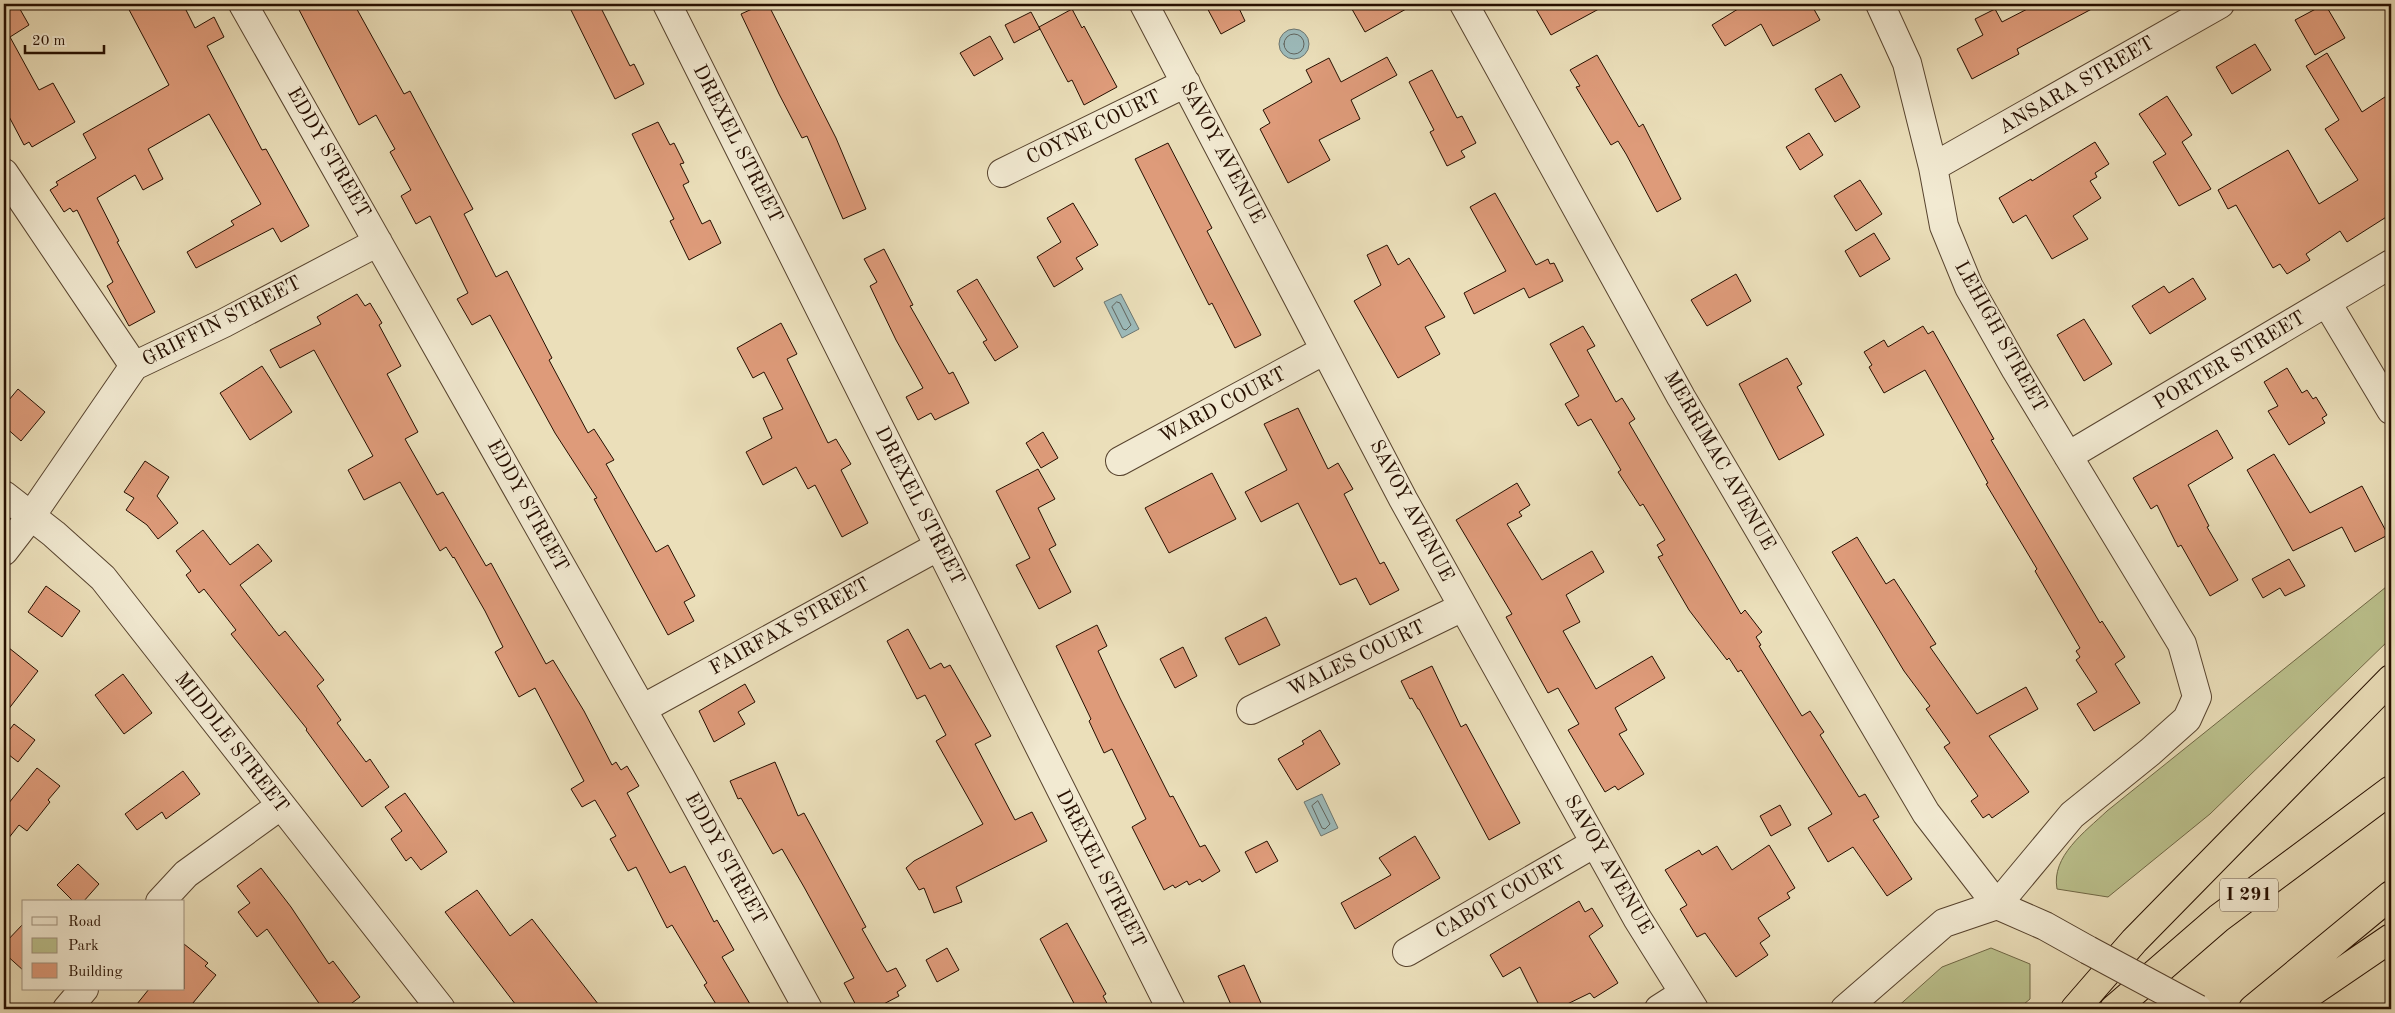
<svg xmlns="http://www.w3.org/2000/svg" width="2395" height="1013" font-family="'Old Standard TT',serif">
<style>
.green{fill:#bbc18d;stroke:#706846}
.water{fill:#9cbaba;stroke:#6d7670}
.lines{fill:none;stroke-linecap:round;stroke-linejoin:round}
.shore{stroke:#61645d;stroke-width:1}
.building{fill:#de9b7a;stroke:#260f00}
.minor-casing{stroke:#57432e;stroke-width:30}
.highway-casing{stroke:#260f00;stroke-width:30}
.minor{stroke:#f2ead2;stroke-width:28}
.highway{stroke:#ebdfba;stroke-width:28}
.minor-bridge-casing{stroke:#57432e;stroke-width:30;stroke-linecap:butt}
.minor-bridge{stroke:#f2ead2;stroke-width:28}
.labels{text-anchor:middle;dominant-baseline:central;stroke-width:4;stroke-linejoin:round;paint-order:stroke}
.shield{fill:#f2ead2;stroke:#63513f;stroke-width:1}
.shield-label{font-size:19px;font-weight:bold;fill:#260f00}
.street-label{font-size:20px;fill:#260f00;stroke:#f2ead2}
</style>
<rect width="100%" height="100%" fill="#ebdfba"/>
<filter id="stains"><feTurbulence type="fractalNoise" baseFrequency=".004" numOctaves="4"/><feColorMatrix values="0 0 0 0 .2 0 0 0 0 .09 0 0 0 0 .02 0 0 0 .5 -.17"/></filter>
<radialGradient id="worn" r=".72"><stop offset=".6" stop-color="#630" stop-opacity="0"/><stop offset="1" stop-color="#630" stop-opacity=".3"/></radialGradient>
<path class="green" d="M2391 583V638L2210 814 2108 897 2057 889C2051 856 2085 832 2107 811Z
M1991 948 2030 964V999L2018 1009H1895L1942 967Z"/>
<path class="water" d="M1279 44a15 15 0 1 1 30 0a15 15 0 1 1-30 0Z
M1121 294 1139 329 1122 338 1104 302Z
M1322 794 1338 828 1321 836 1304 802Z"/>
<g class="lines">
<path class="shore" d="M1284 44a10 10 0 1 1 20 0a10 10 0 1 1-20 0Z
M1117 302 1120 303 1131 325 1126 330 1123 329 1112 307Z
M1318 801 1330 824 1325 829 1322 828 1312 806Z"/>
</g>
<path class="building" d="M4 4H17L29 25 10 37 39 90 53 83 75 122 32 147 29 142 24 145 4 107Z
M126 4H183L195 28 214 17 224 37 207 46 262 150 266 149 309 226 281 242 273 228 196 268 187 252 234 225 231 221 261 204 209 114 148 149 163 179 143 190 135 175 97 198 119 241 117 242 155 312 129 326 107 286 113 282 77 210 73 212 70 208 64 212 50 190 58 185 56 182 96 158 83 134 169 85Z
M296 4H354L404 94 410 91 473 209 464 214 496 277 507 271 552 358 549 360 588 433 594 429 614 460 606 464 656 552 668 545 695 596 684 602 694 621 668 635 594 499 597 498 555 433 490 315 472 325 457 299 468 293 430 216 416 224 401 196 411 190 390 152 395 149 376 115 359 125Z
M568 4H599L630 66 634 64 644 84 615 99Z
M763 4H768L836 138 866 209 843 219 807 136 802 138 779 94 741 14Z
M1205 4H1237L1245 21 1221 34Z
M1349 4H1415L1365 32Z
M1533 4H1608L1551 35Z
M1746 4H1811L1820 20 1773 46 1761 24 1725 46 1712 25Z
M2037 4H2101L2017 49 2019 54 1972 79 1957 49 1983 35 1975 19 1995 9 2002 22Z
M2325 4 2345 38 2315 55 2295 20Z
M1072 9 1082 28 1084 26 1117 87 1084 105 1072 80 1068 82 1039 27Z
M1031 12 1040 29 1014 43 1005 25Z
M990 36 1003 59 974 76 960 53Z
M2255 44 2271 70 2232 94 2216 67Z
M2327 53 2362 112 2391 93V214L2347 242 2340 231 2306 254 2310 260 2287 274 2280 264 2273 268 2236 205 2228 209 2218 190 2288 150 2319 204 2358 180 2325 129 2339 120 2306 66Z
M1597 55 1639 127 1643 124 1681 199 1657 212 1626 154 1618 141 1611 145 1576 87 1580 86 1570 70Z
M1387 57 1397 75 1351 100 1360 119 1319 140 1330 160 1288 183 1260 129 1270 123 1263 110 1312 82 1306 70 1329 58 1341 82Z
M1432 70 1457 118 1462 116 1476 143 1461 151 1465 157 1447 166 1430 132 1434 130 1409 82Z
M1841 74 1860 107 1835 122 1815 89Z
M2167 96 2192 135 2182 142 2211 189 2179 206 2153 162 2166 154 2139 114Z
M658 122 670 145 674 143 684 163 680 164 689 182 683 185 702 224 710 220 721 243 689 260 670 221 674 219 632 134Z
M1809 133 1823 155 1800 170 1786 147Z
M2095 142 2109 164 2095 173 2097 177 2090 181 2101 198 2073 216 2088 239 2052 259 2026 215 2013 223 1999 198 2031 179 2032 181Z
M1168 143 1212 228 1207 231 1261 335 1235 348 1212 303 1209 305 1135 159Z
M1860 180 1882 214 1856 231 1834 196Z
M1495 193 1536 265 1548 259 1550 264 1554 263 1563 281 1529 298 1524 288 1474 314 1464 293 1506 271 1470 207Z
M1073 203 1098 245 1076 258 1083 269 1054 287 1037 257 1061 242 1047 218Z
M1874 233 1890 259 1860 277 1845 251Z
M1387 245 1398 265 1409 258 1445 317 1425 327 1440 354 1398 378 1354 301 1381 285 1367 255Z
M884 249 913 305 910 306 949 374 953 372 969 403 935 420 931 413 918 420 906 397 923 388 896 340 870 286 877 282 864 259Z
M1736 274 1751 301 1707 326 1691 300Z
M2193 278 2206 299 2150 334 2132 306 2164 286 2169 293Z
M977 279 1018 347 995 361 983 342 987 340 957 291Z
M357 294 365 306 370 303 382 323 379 325 401 366 387 374 418 432 405 439 437 495 443 492 486 566 491 563 546 664 553 660 584 711 612 765 616 762 621 770 627 766 639 786 627 793 670 873 685 866 714 922 717 920 734 950 722 957 753 1009H719L704 985 707 983 672 925 667 928 636 867 628 871 610 839 616 836 595 800 582 807 571 789 584 781 535 688 519 697 495 652 503 647 485 611 454 557 453 558 446 547 440 551 400 482 364 500 348 470 373 456 314 350 280 368 270 350 321 324 317 317Z
M2084 319 2112 364 2084 381 2057 335Z
M781 323 797 354 787 359 828 443 836 439 851 464 841 470 868 523 842 537 815 485 808 489 796 467 763 485 746 452 772 438 763 418 783 409 764 372 753 378 737 348Z
M1583 326 1595 346 1587 350 1616 402 1622 398 1635 419 1629 423 1741 614 1745 610 1762 632 1756 637 1761 645 1759 646 1802 716 1810 711 1824 732 1820 735 1859 797 1865 794 1879 817 1873 820 1912 879 1887 896 1853 847 1828 862 1808 828 1832 814 1741 670 1738 672 1729 658 1727 660 1689 610 1658 557 1663 555 1657 545 1665 540 1643 504 1640 506 1618 472 1621 470 1591 419 1578 426 1565 404 1579 396 1550 344Z
M1923 326 1928 334 1933 331 1994 439 1991 440 2100 623 2102 621 2125 657 2115 664 2140 703 2094 731 2077 704 2097 692 2076 660 2080 657 2076 651 2080 648 2035 571 2037 569 1986 484 1988 483 1925 370 1884 393 1869 367 1872 365 1864 352 1884 340 1888 347Z
M1787 358 1802 384 1797 387 1824 435 1779 460 1739 384Z
M262 366 292 412 250 440 220 393Z
M2287 368 2302 393 2307 390 2313 399 2316 397 2327 415 2322 418 2325 423 2289 445 2268 411 2278 406 2264 382Z
M18 389 45 412 21 441 4 426V406Z
M1298 408 1328 469 1338 463 1353 489 1344 494 1380 564 1384 562 1399 590 1370 605 1356 578 1340 585 1298 503 1261 522 1245 492 1287 470 1264 424Z
M2217 430 2233 458 2188 485 2209 526 2207 527 2238 580 2210 596 2181 545 2178 547 2157 505 2151 509 2133 478Z
M1043 432 1058 458 1041 468 1026 443Z
M2274 454 2310 513 2362 486 2388 535 2355 552 2342 527 2293 551 2247 470Z
M145 461 169 477 157 496 178 523 158 539 147 525 126 510 134 498 124 492Z
M1038 469 1055 499 1038 508 1056 545 1049 549 1071 592 1039 609 1016 565 1030 558 996 491Z
M1212 473 1236 519 1169 553 1145 508Z
M1517 483 1530 505 1519 512 1522 516 1507 524 1542 580 1592 551 1604 572 1566 595 1580 622 1563 631 1596 689 1652 656 1665 678 1615 708 1627 730 1619 734 1644 774 1618 790 1615 786 1605 792 1590 767 1568 730 1579 724 1558 688 1548 693 1506 617 1512 614 1456 520Z
M203 530 230 565 258 544 272 561 240 585 279 636 285 631 324 680 317 686 341 720 337 723 366 762 370 759 389 787 362 807 306 730 307 729 231 634 236 630 204 589 199 593 186 575 191 571 176 551Z
M1857 537 1886 584 1894 579 1936 644 1930 647 1977 714 2026 687 2038 709 1989 736 2029 792 1992 818 1989 814 1983 818 1971 801 1978 796 1944 747 1950 743 1926 709 1930 706 1904 671 1832 552Z
M2289 559 2305 586 2285 596 2280 588 2263 598 2252 579Z
M46 586 80 611 62 637 28 612Z
M1266 617 1280 645 1239 665 1225 638Z
M1097 625 1107 646 1098 651 1120 698 1170 797 1173 796 1200 847 1205 845 1220 871 1202 882 1200 879 1189 885 1187 881 1175 888 1173 885 1164 890 1132 827 1146 819 1112 749 1104 753 1089 721 1091 719 1056 646Z
M908 629 930 669 941 663 944 668 950 665 991 736 975 744 1015 820 1032 812 1047 841 956 887 962 902 934 913 924 888 919 890 906 868 914 861 983 824 936 741 946 735 925 695 917 699 887 641Z
M4 644 38 671 4 715Z
M1183 647 1197 676 1175 688 1160 659Z
M1432 666 1461 727 1466 724 1520 823 1489 840 1419 709H1418L1412 698 1410 699 1401 681Z
M123 674 152 713 124 734 95 695Z
M745 684 755 702 738 712 745 724 714 742 699 711Z
M14 724 35 740 18 762 4 751V737Z
M1320 730 1340 764 1297 790 1278 759 1304 744 1302 741Z
M775 762 798 816 804 813 866 927 862 929 882 964 887 972 896 968 906 986 897 992 899 996 874 1009H858L844 983 854 978 804 887 782 849 773 854 741 798 738 799 730 781Z
M37 768 60 786 48 800 50 802 27 831 19 825 4 844V809Z
M183 771 200 794 166 819 162 812 137 830 125 814Z
M405 793 447 852 421 870 411 857 406 861 391 839 402 831 385 807Z
M1780 805 1791 825 1771 836 1760 816Z
M1415 836 1440 878 1355 929 1341 903 1391 875 1379 858Z
M1267 841 1278 861 1256 873 1245 852Z
M1769 845 1795 888 1787 893 1790 898 1758 918 1770 936 1760 943 1768 955 1736 977 1705 933 1697 937 1680 909 1687 905 1665 870 1699 850 1702 855 1717 846 1732 870Z
M78 864 99 884 83 902H74L57 885Z
M261 868 291 907 329 964 333 961 360 997 344 1009H323L267 929 257 937 238 912 250 903 237 886Z
M477 890 510 936 532 919 602 1009H519L445 912Z
M1579 901 1585 912 1592 908 1603 926 1589 936 1618 983 1594 998 1590 993 1557 1009H1541L1520 967 1503 977 1490 955Z
M24 923V971L4 953V944Z
M1067 923 1106 994 1103 996 1110 1009H1077L1040 939Z
M184 944 208 963 205 966 216 975 188 1009H133L149 989H184Z
M947 948 959 970 937 982 926 960Z
M1244 965 1261 1003 1247 1009H1233L1218 976Z"/>
<g class="lines">
<defs>
<path id="minor" d="M243 4 680 776 808 1009
M667 4 1171 1009
M1144 4 1403 499 1637 918 1694 1009
M1464 4 1681 397 1926 813 1997 905 2045 926 2088 950
M1933 167 2220 4
M4 173 134 366
M1002 173 1186 83
M2327 303 2391 410
M2068 456 2391 264
M1120 461 1325 350
M4 495 54 534 103 578 441 1009
M4 551 31 516 134 366 224 323 378 242
M642 709 939 546
M1251 710 1463 607
M160 902 186 874 280 806
M1407 952 1595 843
M67 1009 84 989
M1659 1009 1684 993
M1845 1009 1944 923 1997 905 2072 815 2150 752 2187 719 2197 697 2182 644 2016 370 1969 287 1944 226 1933 167 1907 63 1880 4"/>
<path id="highway" d="M2075 1009 2134 941 2391 679
M2114 1009 2219 918 2391 790
M2253 1009 2391 895
M2287 1009 2391 938"/>
</defs>
<use href="#minor" class="minor-casing"/>
<use href="#highway" class="highway-casing"/>
<use href="#minor" class="minor"/>
<use href="#highway" class="highway"/>
<defs>
<path id="minor-bridge" d="M2088 950 2198 1009"/>
</defs>
<use href="#minor-bridge" class="minor-bridge-casing"/>
<use href="#minor-bridge" class="minor-bridge"/>
</g>
<g class="labels">
<rect class="shield" x="2220" y="878.5" width="58" height="33" rx="4"/>
<g class="shield-label">
<text x="2249" y="895">I 291</text>
</g>
<g class="street-label">
<text transform="translate(2077 86) rotate(-30)">ANSARA STREET</text>
<text transform="translate(1094 128) rotate(-26)">COYNE COURT</text>
<text transform="translate(737 144) rotate(63)">DREXEL STREET</text>
<text transform="translate(328 153) rotate(60)">EDDY STREET</text>
<text transform="translate(1222 153) rotate(62)">SAVOY AVENUE</text>
<text transform="translate(222 322) rotate(-27)">GRIFFIN STREET</text>
<text transform="translate(2000 337) rotate(61)">LEHIGH STREET</text>
<text transform="translate(2230 361) rotate(-31)">PORTER STREET</text>
<text transform="translate(1223 406) rotate(-28)">WARD COURT</text>
<text transform="translate(1719 461) rotate(60)">MERRIMAC AVENUE</text>
<text transform="translate(527 506) rotate(61)">EDDY STREET</text>
<text transform="translate(919 506) rotate(63)">DREXEL STREET</text>
<text transform="translate(1411 511) rotate(62)">SAVOY AVENUE</text>
<text transform="translate(790 627) rotate(-29)">FAIRFAX STREET</text>
<text transform="translate(1357 659) rotate(-26)">WALES COURT</text>
<text transform="translate(231 743) rotate(52)">MIDDLE STREET</text>
<text transform="translate(725 859) rotate(61)">EDDY STREET</text>
<text transform="translate(1608 865) rotate(60)">SAVOY AVENUE</text>
<text transform="translate(1100 869) rotate(63)">DREXEL STREET</text>
<text transform="translate(1501 898) rotate(-30)">CABOT COURT</text>
</g>
</g>
<rect width="2395" height="1013" fill="none" stroke="#ebdfba" stroke-width="20"/>
<rect x="5" y="5" width="2385" height="1003" fill="none" stroke="#260f00" stroke-width="2.5"/>
<rect x="10" y="10" width="2375" height="993" fill="none" stroke="#260f00"/>
<rect x="22" y="900" width="162" height="90" fill="#f2ead2" stroke="#a0927e"/>
<rect x="32" y="917" width="25" height="8" fill="#f2ead2" stroke="#a0927e"/>
<text x="68" y="926" font-size="15" fill="#260f00">Road</text>
<rect x="32" y="938" width="25" height="15" fill="#bbc18d" stroke="#a0927e"/>
<text x="68" y="950" font-size="15" fill="#260f00">Park</text>
<rect x="32" y="963" width="25" height="15" fill="#de9b7a" stroke="#a0927e"/>
<text x="68" y="976" font-size="15" fill="#260f00">Building</text>
<path d="M25 45v8h79v-8" fill="none" stroke="#260f00" stroke-width="2.5"/>
<text x="32" y="45" font-size="15" fill="#260f00" stroke="#f2ead2" stroke-width="4" paint-order="stroke">20 m</text>
<rect width="100%" height="100%" filter="url(#stains)"/>
<rect width="100%" height="100%" fill="url(#worn)"/>
</svg>
